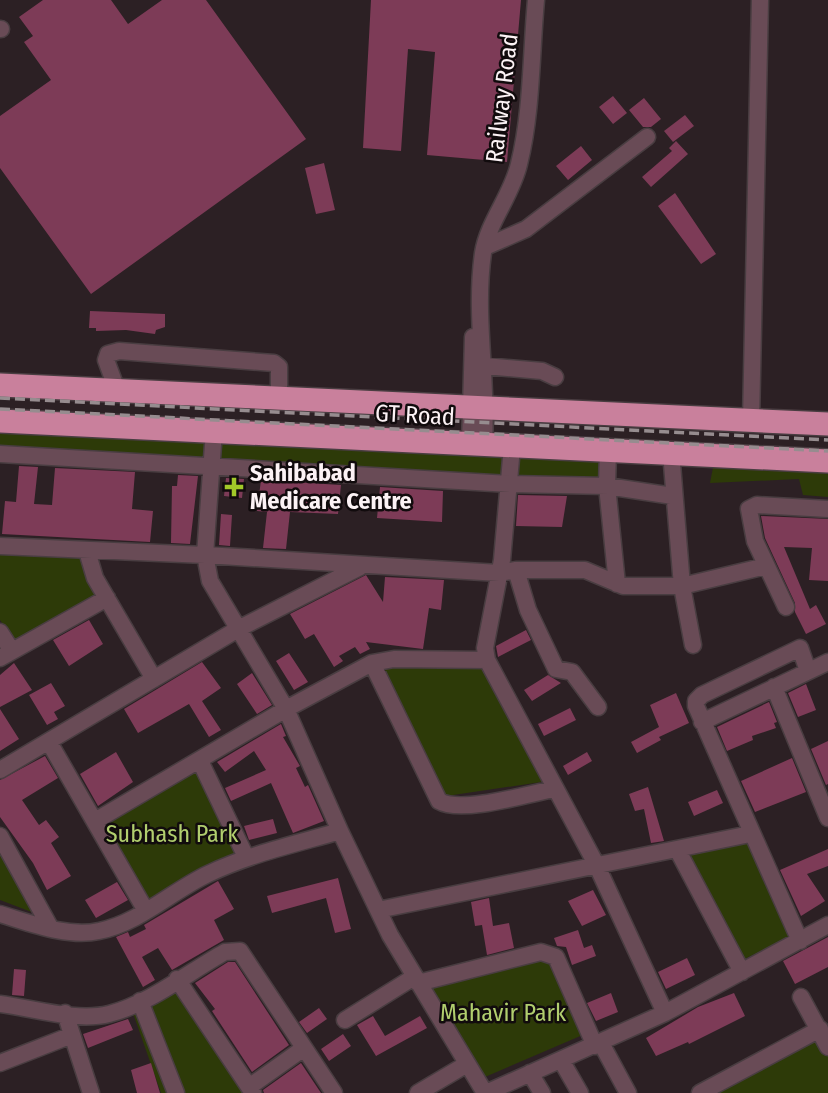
<svg xmlns="http://www.w3.org/2000/svg" width="828" height="1093" font-family="'Fira Sans Condensed',sans-serif">
<style>
.green{fill:#2d3a08}
.building{fill:#7d3b57}
.lines{fill:none;stroke-linecap:round;stroke-linejoin:round}
.minor-casing{stroke:#493d41;stroke-width:19}
.highway-casing{stroke:#493d41;stroke-width:26}
.minor{stroke:#694b56;stroke-width:16}
.highway{stroke:#c9809c;stroke-width:23}
.rail{stroke:#968c8f;stroke-width:3.5;stroke-dasharray:10 5;stroke-linecap:butt}
.poi-dot{fill:#a2c928;stroke:#110b0d;stroke-width:2.5}
.labels{text-anchor:middle;dominant-baseline:central;stroke-width:5;stroke-linejoin:round;paint-order:stroke}
.street-label{font-size:24px;fill:#fcf2f5;stroke:#110b0d}
.poi-label{font-size:24px;font-weight:bold;fill:#fcf2f5;stroke:#110b0d;text-anchor:start}
.park-label{font-size:24px;fill:#b1ce6e;stroke:#110b0d}
</style>
<rect width="100%" height="100%" fill="#2c2024"/>
<path class="green" d="M0 421 605 450 607 486 0 455Z
M715 457 828 462V497L803 495 799 479 710 483Z
M0 549 85 553 97 596 17 645 0 620Z
M381 659 483 666 548 781 433 798Z
M195 760 243 856 146 906 98 817Z
M749 839 794 935 734 964 678 853Z
M0 841 42 916 0 900Z
M550 951 585 1034 478 1080 427 978Z
M174 981 250 1093H161L134 1016 126 1009Z
M820 1029 828 1047V1093H693Z"/>
<path class="building" d="M43 0H111L128 24 162 0H206L306 139 91 294 0 168V116L51 80 24 42 33 36 19 17Z
M371 0H521L507 162 427 155 435 52 408 49 401 151 363 148Z
M613 96 627 113 613 124 599 107Z
M644 98 661 119 651 127H643L629 110Z
M685 115 694 126 673 142 664 131Z
M676 141 688 154 651 187 642 177 672 151 669 148Z
M581 146 592 160 568 180 556 166Z
M324 163 335 210 316 214 305 168Z
M675 193 716 254 701 264 658 206Z
M90 311 165 314V327L156 330 155 334 126 330 96 331V328H89Z
M19 466 38 467 34 504 52 505 55 468 135 472 132 509 153 511 150 542 2 534 5 501 16 502Z
M178 475 198 476 190 544 171 543 172 486H177Z
M226 478 244 479 242 498 224 496Z
M261 480 341 485 338 514 290 512 286 549 263 548 267 512 257 511Z
M380 487 443 491 442 522 377 518Z
M518 495 567 496 562 527 516 526Z
M221 514 232 515 230 546 219 545Z
M761 516 828 519V581L809 580 812 548 784 547 810 609 816 605 826 624 806 634 795 612V603L765 538Z
M366 575 383 602 385 577 444 580 441 610 429 608 423 649 366 642 370 649 360 654 355 647 339 656 343 661 334 667 314 634 305 639 290 614Z
M89 620 103 644 69 666 53 640Z
M526 630 531 640 498 657 496 646Z
M289 653 308 682 294 690 276 661Z
M202 662 221 688 202 701 221 730 209 737 189 704 138 733 124 709Z
M14 663 32 690 0 707V675Z
M252 673 272 705 257 714 237 684Z
M548 675 561 683 532 701 524 690Z
M51 683 65 706 54 712 58 719 47 725 29 695Z
M806 684 816 710 798 717 788 693Z
M676 693 689 723 659 737 661 740 637 753 631 742 659 727 650 705Z
M769 702 777 722 774 723 776 728 752 736 753 740 727 751 717 727Z
M570 708 576 720 544 736 538 724Z
M0 709 19 739 0 751Z
M281 724 286 736 283 737 300 766 296 768 305 787 308 785 324 821 293 833 271 783 231 801 225 788 266 770 254 751 225 772 217 762Z
M828 741V784L826 785 811 749Z
M116 752 133 782 98 806 80 774Z
M587 752 592 761 568 775 563 766Z
M45 756 58 778 22 800 39 825 46 820 59 837 51 843 71 876 47 890 33 863 0 817V780Z
M792 758 806 792 755 812 741 781Z
M648 787 664 841 651 843 644 809 635 811 629 794Z
M717 790 723 803 694 816 688 802Z
M273 819 277 833 249 840 244 826Z
M828 849V866L807 874 825 901 801 916 780 870Z
M338 878 351 929 335 933 326 898 272 913 267 896Z
M218 881 234 909 214 920 224 940 172 970 158 948 142 957 155 980 143 987 116 937 128 932 130 937 146 929 144 925Z
M117 882 128 900 96 918 85 900Z
M593 890 606 915 582 926 568 901Z
M489 898 493 926 509 923 514 948 487 955 482 925 475 926 471 902Z
M578 930 584 948 592 945 596 956 572 965 566 947 557 946 554 938Z
M828 937V967L795 984 783 961Z
M687 958 695 975 666 989 658 972Z
M228 962H235L289 1045 252 1072 212 1011 215 1009 195 983Z
M14 969 26 970 24 996 12 995Z
M611 993 618 1012 596 1021 587 1003Z
M734 993 745 1016 689 1044 688 1042 656 1056 646 1038 698 1007Z
M319 1008 327 1019 307 1033 299 1022Z
M373 1016 385 1036 420 1016 427 1028 376 1056 357 1025Z
M128 1019 133 1030 88 1048 83 1034Z
M343 1034 351 1046 329 1061 321 1049Z
M151 1063 160 1093H137L131 1070Z
M301 1063 321 1093H264L263 1090Z"/>
<g class="lines">
<defs>
<path id="minor" d="M0 29H1
M485 247 526 229 647 137
M485 366 542 371 555 377
M117 390 106 360 108 354 119 351 274 363 279 367V398
M751 421 760 0
M214 431 205 555 210 581 286 709 340 831 390 935 485 1093
M470 444 473 337
M484 444C488 380 474 317 483 253 488 222 512 195 519 164 532 112 531 54 536 0
M512 447 502 560 485 648 487 660 597 866 665 1013
M608 450 607 486 617 584
M671 452 682 586 693 645
M0 454 510 484 607 486 673 496
M0 546 205 555 499 573 516 570H585L623 586H682L766 566
M87 551 95 578 154 679
M516 570 528 610 556 669 572 672 598 707
M786 607 755 541 749 509 757 505 828 509
M0 632 12 651
M0 658 107 598
M372 663 439 801C461 814 528 794 554 789
M774 687 828 818
M702 722 828 662
M49 742 146 911
M200 761 246 857
M0 770 238 629 360 567
M95 821 286 709 372 663 394 659 487 660
M0 836 50 927
M677 849 742 972
M378 910 750 834
M0 914C30 923 68 938 99 931 139 923 172 891 208 874 250 854 295 844 340 831
M800 941 696 706V701L702 695 800 648 808 671
M177 979 253 1093
M418 983 541 952 556 957 595 1046
M801 997 828 1047
M140 1001 176 1093
M0 1004C33 1008 76 1022 109 1014 149 1004 189 972 225 952L240 951 334 1093
M65 1013 91 1093
M345 1020 414 977
M601 1043 628 1093
M561 1060 580 1093
M0 1063 72 1035
M530 1073 542 1093
M249 1087 304 1048
M418 1093 467 1064
M486 1093 665 1013 828 925
M700 1093 820 1029"/>
<path id="highway" d="M0 385 828 424
M0 421 828 461"/>
</defs>
<use href="#minor" class="minor-casing"/>
<use href="#highway" class="highway-casing"/>
<use href="#minor" class="minor"/>
<use href="#highway" class="highway"/>
<path class="rail" d="M0 398 828 440
M0 409 828 451"/>
</g>
<path class="poi-dot" d="M230.5 476.5h7v7h7v7h-7v7h-7v-7h-7v-7h7z"/>
<g class="labels">
<g class="street-label">
<text transform="translate(502 98) rotate(-83)">Railway Road</text>
<text transform="translate(415 415) rotate(3)">GT Road</text>
</g>
<g class="poi-label">
<text x="250" y="473">Sahibabad<tspan x="250" dy="28">Medicare Centre</tspan></text>
</g>
<g class="park-label">
<text x="172" y="834">Subhash Park</text>
<text x="503" y="1013">Mahavir Park</text>
</g>
</g>
</svg>
